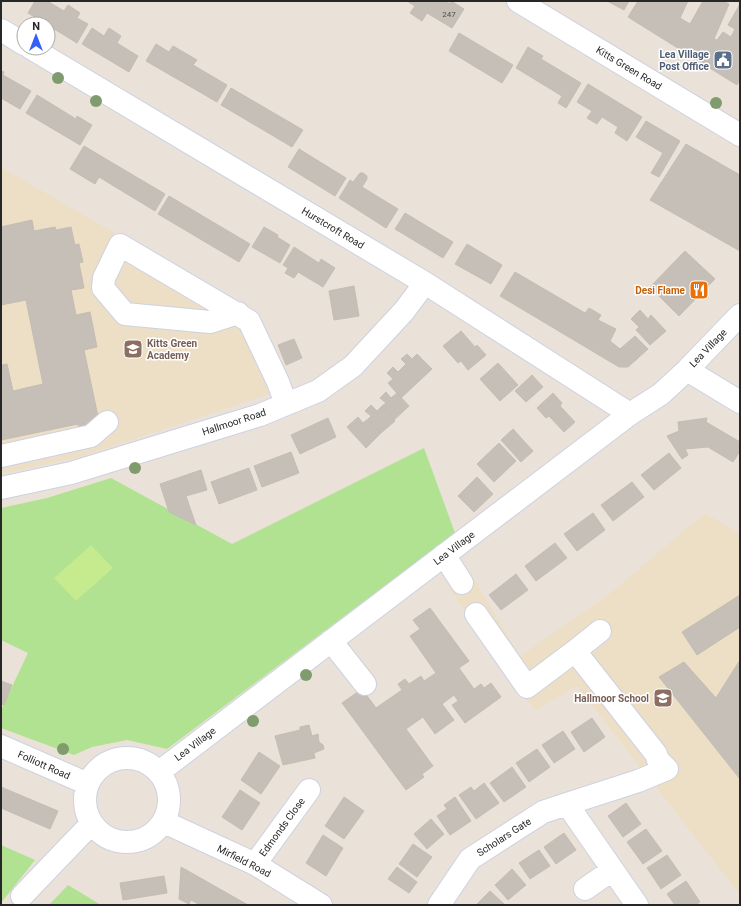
<svg xmlns="http://www.w3.org/2000/svg" width="741" height="906" font-family="Roboto,sans-serif">
<style>
.education{fill:#eddfc6}
.green{fill:#b0e292}
.pitch{fill:#c6ea8e}
.building{fill:#c5bfb8;stroke:#c5bdb2}
.lines{fill:none;stroke-linecap:round;stroke-linejoin:round}
.minor-casing{stroke:#cdd1e1;stroke-width:24}
.minor{stroke:#fff;stroke-width:22}
.tree{fill:#809c6e}
.labels{text-anchor:middle;dominant-baseline:central;stroke-width:3;stroke-linejoin:round;paint-order:stroke}
.number-label{font-size:8px;fill:#4e4d4b}
.service-label{font-size:10px;font-weight:bold;fill:#4e5e75;stroke:#fff;text-anchor:end}
.street-label{font-size:10px;fill:#272727;stroke:#fff}
.food-label{font-size:10px;font-weight:bold;fill:#c56008;stroke:#fff;text-anchor:end}
.education-label{font-size:10px;font-weight:bold;fill:#785e54;stroke:#fff;text-anchor:start}
</style>
<rect width="100%" height="100%" fill="#eae2d8"/>
<path class="education" d="M1 167 244 308 285 389 80 457 1 474Z
M705 513 740 534V895L577 686 535 711 496 659 449 587 471 574 520 656 609 594Z"/>
<path class="green" d="M424 448 455 533 167 749 127 740 92 747 74 755 1 728V710L28 653 1 640V508L47 498 111 478 232 544Z
M1 845 35 860 1 903Z
M68 885 101 905H49Z"/>
<path class="pitch" d="M91 545 113 568 76 601 54 578Z"/>
<path class="building" d="M35 1H47L64 11 68 5 80 13 77 18 88 24 77 43 28 13Z
M407 1H446L450 4 451 1 464 9 452 28 427 13 422 21 410 13 415 6Z
M607 1H629L624 10Z
M638 1H688L680 18 690 24 703 1H723L729 4 714 39 717 40 723 32 731 37 735 29 728 25 740 4V79L737 85 628 17Z
M92 28 104 36 109 28 121 36 117 43 138 56 129 72 82 44Z
M459 33 513 65 502 83 449 51Z
M156 44 169 52 173 46 197 60 193 65 227 85 217 102 146 61Z
M528 47 543 56 541 59 581 83 566 108 558 103 562 96 516 68Z
M1 71 4 72 3 75 31 91 20 109 1 98Z
M588 84 642 117 627 141 615 133 618 127 602 117 597 124 587 118 592 111 577 102Z
M231 88 303 130 292 147 221 105Z
M37 95 76 119 77 116 92 125 80 145 26 113Z
M646 121 680 141 659 177 651 173 663 153 636 137Z
M686 144 740 175V251L650 200Z
M84 146 165 194 155 211 99 177 95 184 70 169Z
M299 149 346 178 335 196 288 167Z
M360 173H363L367 176V179L362 187 398 209 386 228 339 198 350 180 353 182Z
M169 196 250 244 239 262 158 214Z
M405 213 453 242 443 258 395 229Z
M32 220 34 231 55 227 56 230 71 227 75 245 79 244 83 262 79 263 84 288 71 290 76 315 90 312 97 347 84 350 100 426 79 430 78 424 1 440V365L7 364 13 391 43 384 26 300 1 305V227Z
M264 227 278 235 277 237 290 245 280 263 252 247Z
M467 244 502 265 491 284 455 264Z
M294 247 319 263 321 259 335 268 323 287 298 272 294 278 285 273 288 268 283 265Z
M685 251 715 279 679 316 650 287Z
M515 272 585 313 589 308 601 315 598 320 616 329 610 341 620 349 635 336 648 349 628 367H619L500 296Z
M354 286 359 316 334 320 329 291Z
M640 310 648 319 651 315 666 331 650 345 636 330 639 327 631 319Z
M461 331 475 347 477 345 486 355 468 370 461 361 458 363 443 346Z
M294 339 302 358 286 365 278 345Z
M407 354 412 359 417 354 432 369 401 398 388 383 393 379 387 373 393 367 398 372 406 364 401 359Z
M498 363 518 385 500 401 480 379Z
M532 375 543 387 526 402 515 391Z
M386 392 391 398 397 393 409 406 394 420 382 406 386 403 380 398Z
M553 393 562 403 560 406 575 422 564 432 549 416 546 418 537 408Z
M371 405 377 411 382 406 395 421 381 433 368 419 371 416 365 411Z
M358 417 363 423 368 419 381 433 366 448 347 427Z
M328 418 336 437 300 454 291 435Z
M707 418 706 422 740 442V451L733 462 708 447 685 449 688 455 682 459 667 436 679 431 678 422Z
M513 429 533 451 521 462 501 440Z
M499 443 516 461 494 482 477 464Z
M291 452 299 473 262 487 254 466Z
M669 453 681 468 654 490 641 475Z
M249 468 257 490 219 504 211 482Z
M201 470 207 490 186 496 196 525 169 512 160 484Z
M477 477 493 494 474 512 458 496Z
M632 482 644 497 613 521 601 505Z
M593 513 605 530 577 551 564 534Z
M555 543 567 558 536 581 525 566Z
M516 574 528 590 501 610 489 595Z
M740 595V627L697 655 682 632Z
M430 608 469 661 459 668 474 689 481 684 484 688 491 683 501 697 465 723 452 705 458 701 454 695 442 704 454 720 435 734 423 717 406 729 433 766 422 774 424 777 406 790 342 703 362 689 376 708 402 690 398 684 405 679 409 684 421 676 424 681 436 673 410 636 420 629 413 620Z
M740 660V779L659 677 684 662 716 698Z
M1 681 12 685 4 705 1 704Z
M592 718 605 737 584 752 571 732Z
M309 725 312 736 318 734 319 742 323 745 324 749 314 753 315 758 283 765 275 736 300 730V727Z
M563 731 575 749 554 763 542 745Z
M537 749 550 767 529 782 516 763Z
M259 752 280 766 261 794 241 780Z
M512 767 526 787 504 802 490 783Z
M484 783 499 803 476 819 459 795 471 787 474 791Z
M1 787 58 811 50 829 1 808Z
M240 790 260 803 242 830 222 817Z
M344 797 364 811 344 839 325 826Z
M455 797 471 821 450 835 437 816 447 809 444 805Z
M626 803 641 824 623 837 608 816Z
M431 819 444 834 427 849 414 834Z
M646 829 662 851 643 864 627 842Z
M564 833 576 850 556 864 544 847Z
M323 835 343 848 326 876 306 863Z
M413 844 432 857 417 877 399 864Z
M539 850 550 866 530 879 519 863Z
M667 855 681 875 661 889 647 868Z
M181 867 248 905H200L191 900 189 904 179 899Z
M397 867 417 882 409 893 388 879Z
M512 869 526 885 508 900 495 885Z
M164 876 167 893 123 900 120 883Z
M686 881 700 902 695 905H675L667 894Z
M490 891 505 905H476Z"/>
<g class="lines">
<defs>
<path id="minor" d="M518 1 740 135
M1 30 24 44
M31 48 425 283 630 414
M238 313 210 322 125 314 103 288 104 278 120 245 249 321 278 382 286 404
M687 370 740 402
M1 456 91 436 107 422
M1 488 71 473 260 415 318 391 353 366 404 311 425 283
M444 555 462 583
M476 614 527 687 575 651
M331 641 365 684
M1 746 88 784
M85 800a42 42 0 1 1 84 0a42 42 0 1 1-84 0Z
M159 772 630 414 661 394 687 370 740 315
M567 804 638 781 667 769 658 760 656 754 575 651 600 631
M164 822 255 864 321 905
M255 864 309 790
M585 889 611 871
M22 896 91 824
M439 905 470 859 543 812 567 804 637 905"/>
</defs>
<use href="#minor" class="minor-casing"/>
<use href="#minor" class="minor"/>
</g>
<g class="tree">
<circle cx="58" cy="78" r="6"/>
<circle cx="96" cy="101" r="6"/>
<circle cx="716" cy="103" r="6"/>
<circle cx="135" cy="468" r="6"/>
<circle cx="306" cy="675" r="6"/>
<circle cx="253" cy="721" r="6"/>
<circle cx="63" cy="749" r="6"/>
</g>
<defs>
<symbol id="civic-square" viewBox="-11 -11 22 22"><rect x="-9" y="-9" width="18" height="18" rx="4" fill="#5c6f8a" stroke="#fff"/><path d="M-.6-6.5H3V-4.5H.6V-3L4-1V1h2V6H-6V1h2V-1L-.6-3ZM-1.2 2.5V6h2.4V2.5Z" fill="#fff"/></symbol>
<symbol id="restaurant-square" viewBox="-11 -11 22 22"><rect x="-9" y="-9" width="18" height="18" rx="4" fill="#e8710a" stroke="#fff"/><path d="M-5-6h1v4h1v-4h1v4h1v-4h1v5L-1.5 .5V6h-2V.5L-5-1ZM5-6V6H3V1.5H1.5Q1.5-4 5-6Z" fill="#fff"/></symbol>
<symbol id="school-square" viewBox="-11 -11 22 22"><rect x="-9" y="-9" width="18" height="18" rx="4" fill="#8d6e63" stroke="#fff"/><path d="M0-5L7-2L0 1L-7-2ZM-4 1L0 2.5L4 1V4Q0 6-4 4Z" fill="#fff"/></symbol>
</defs>
<g fill-rule="evenodd">
<use href="#civic-square" x="712" y="49" width="22" height="22"/>
<use href="#restaurant-square" x="688" y="279" width="22" height="22"/>
<use href="#school-square" x="122" y="338" width="22" height="22"/>
<use href="#school-square" x="652" y="687" width="22" height="22"/>
</g>
<g class="labels">
<g class="number-label">
<text x="449" y="14">247</text>
</g>
<g class="service-label">
<text x="709" y="54">Lea Village<tspan x="709" dy="12">Post Office</tspan></text>
</g>
<g class="street-label">
<text transform="translate(629 68) rotate(31)">Kitts Green Road</text>
<text transform="translate(333 228) rotate(31)">Hurstcroft Road</text>
<text transform="translate(708 348) rotate(-46)">Lea Village</text>
<text transform="translate(234 422) rotate(-18)">Hallmoor Road</text>
<text transform="translate(454 548) rotate(-37)">Lea Village</text>
<text transform="translate(195 744) rotate(-37)">Lea Village</text>
<text transform="translate(44 765) rotate(24)">Folliott Road</text>
<text transform="translate(282 827) rotate(-54)">Edmonds Close</text>
<text transform="translate(504 837) rotate(-33)">Scholars Gate</text>
<text transform="translate(244 861) rotate(27)">Mirfield Road</text>
</g>
<g class="food-label">
<text x="685" y="290">Desi Flame</text>
</g>
<g class="education-label">
<text x="147" y="343">Kitts Green<tspan x="147" dy="12">Academy</tspan></text>
<text x="649" y="698" text-anchor="end">Hallmoor School</text>
</g>
</g>
<rect width="741" height="906" fill="none" stroke="#272727" stroke-width="4"/>
<g transform="translate(36 36)"><circle r="19" fill="#ffffff" stroke="#a9a9a9"/>
<path d="M0-3L7 15L0 10L-7 15Z" fill="#335ffb"/>
<text y="-6" font-size="11" font-weight="bold" text-anchor="middle" fill="#272727">N</text>
</g>
</svg>
